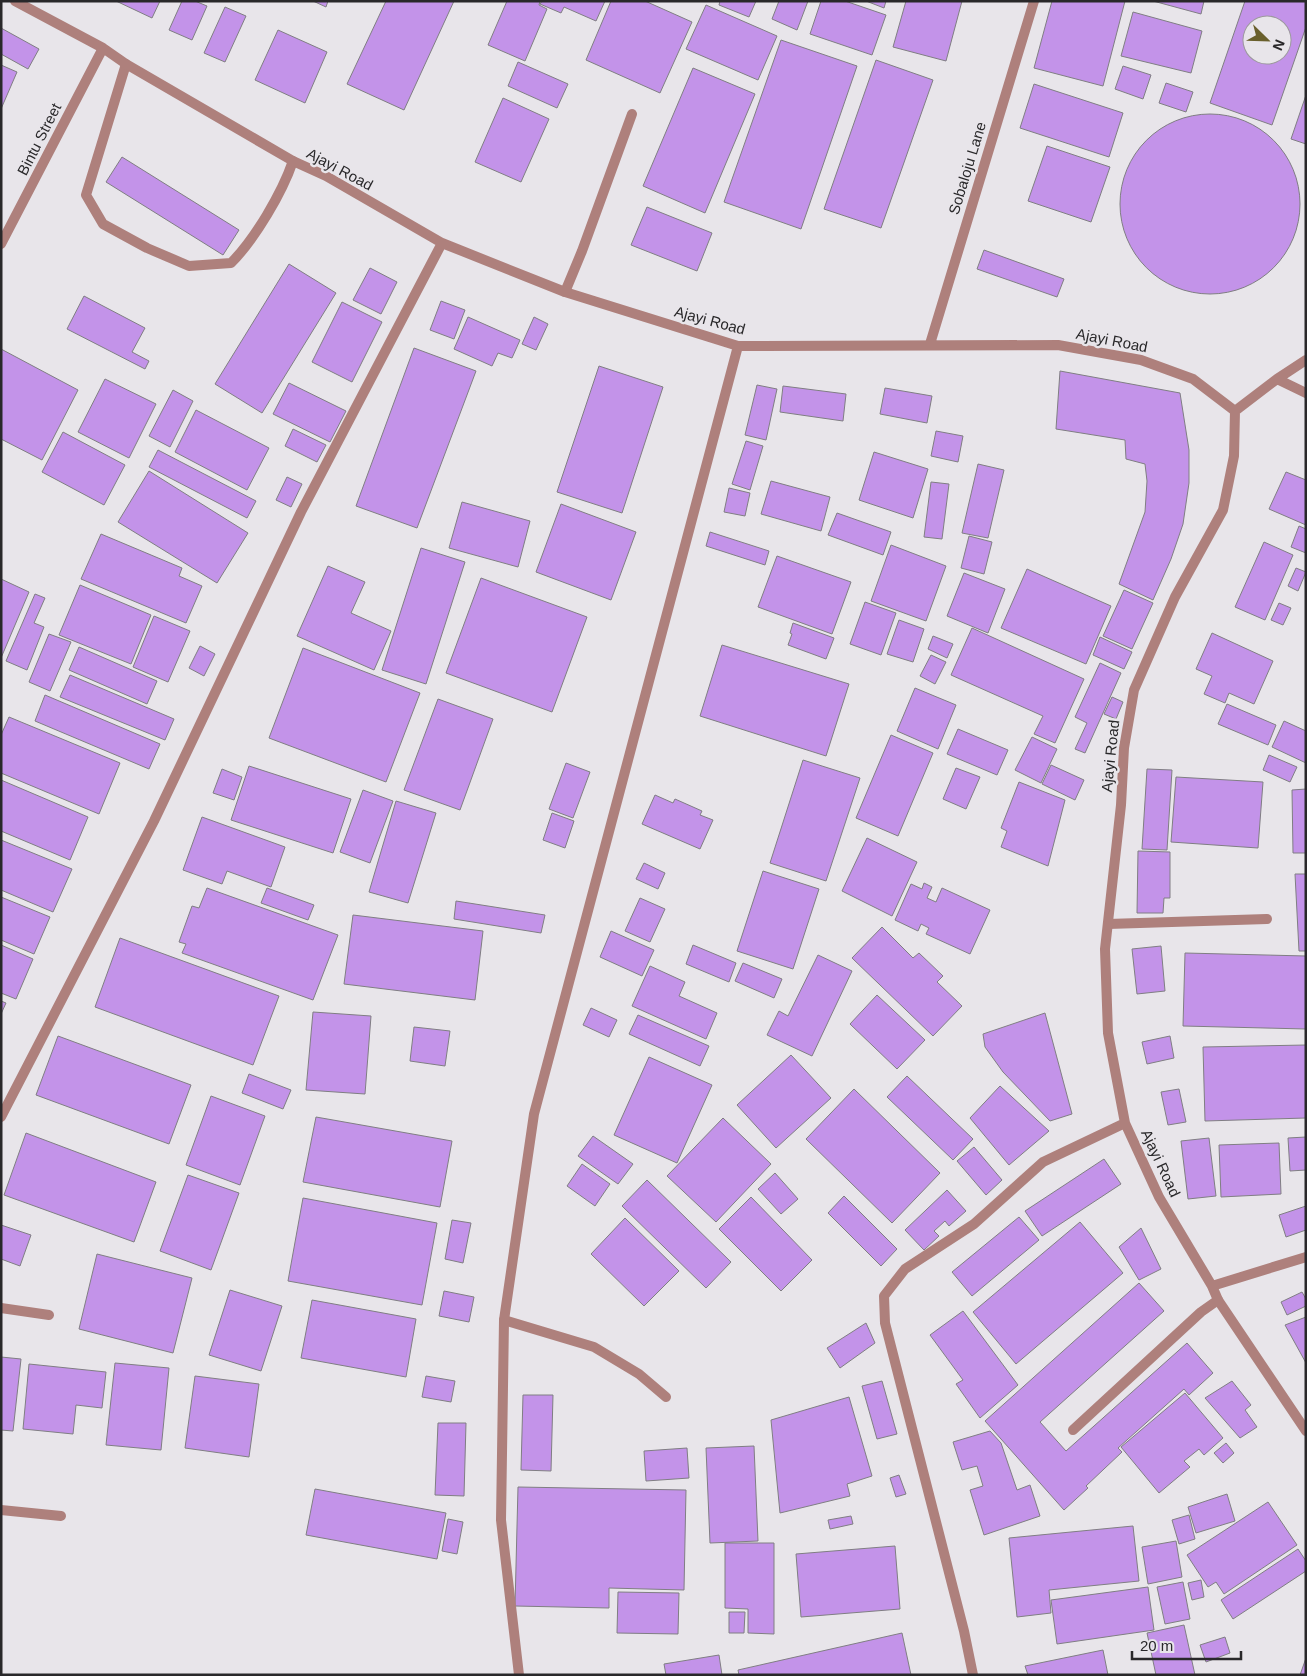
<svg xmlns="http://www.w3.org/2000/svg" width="1307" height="1676" font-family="Arial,sans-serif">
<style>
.building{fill:#c393e9;stroke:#807e83;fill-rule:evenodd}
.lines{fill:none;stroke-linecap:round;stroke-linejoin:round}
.service{stroke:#ae807c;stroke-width:10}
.minor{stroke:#ae807c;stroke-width:10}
.labels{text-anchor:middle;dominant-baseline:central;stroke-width:5;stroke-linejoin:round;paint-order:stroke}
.street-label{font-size:15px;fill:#29282a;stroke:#e8e5ea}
</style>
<rect width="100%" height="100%" fill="#e8e5ea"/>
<path class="building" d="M116 1H160L152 18Z
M182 1H195L207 6 192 40 169 30Z
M313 1H328L326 7Z
M386 1H454L404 110 347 84Z
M507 1H540L539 5 547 9 525 61 488 45Z
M542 1H605L596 21 564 7 561 13 540 4Z
M611 1H645L692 22 660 93 586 60Z
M720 1H756L749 17 719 5Z
M779 1H808L797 30 772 19Z
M821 1H845L886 15 872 55 810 34Z
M866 1H886L884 8Z
M906 1H962L946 61 893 47Z
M1052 1H1125L1103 86 1034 68Z
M1153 1H1204L1201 14Z
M1245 1H1306V27L1272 125 1210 103ZM1252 25H1282V55H1252Z
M706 5 777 36 758 80 686 49Z
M225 7 246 16 225 62 204 53Z
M1133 12 1202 31 1191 73 1121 56Z
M1 28 39 49 28 69 1 54Z
M278 30 327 52 305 103 255 80Z
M781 40 857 66 801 229 724 202Z
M876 60 933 80 881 228 824 209Z
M518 62 568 84 557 108 508 86Z
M1 65 17 72 1 109Z
M1123 66 1151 75 1143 99 1115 89Z
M693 68 755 94 705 213 643 186Z
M1166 83 1193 92 1186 112 1159 103Z
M1034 84 1123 113 1109 157 1020 128Z
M1306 95V144L1291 139Z
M503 98 549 119 521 182 475 162Z
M1120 204a90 90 0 1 1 180 0a90 90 0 1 1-180 0Z
M1047 146 1110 167 1091 222 1028 201Z
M122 157 239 230 223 255 106 182Z
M647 207 712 233 697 271 631 245Z
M984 250 1064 279 1057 297 977 269Z
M289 264 336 293 262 413 215 384Z
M370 268 397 282 381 314 353 300Z
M84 296 145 328 132 352 149 361 145 369 67 329Z
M441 301 465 310 454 339 430 330Z
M342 302 382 322 352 382 312 362Z
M468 317 520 340 512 358 498 353 492 366 454 349Z
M534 317 548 324 536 350 522 344Z
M414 348 476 371 417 528 356 506Z
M1 349 78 390 42 460 1 439Z
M599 366 663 387 622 513 557 492Z
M1060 371 1180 393 1189 450V483L1183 524 1171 559 1153 600 1119 584 1145 512 1147 481 1145 464 1126 459 1125 440 1056 429Z
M105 379 156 404 129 458 78 432Z
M289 383 346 411 330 442 273 414Z
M757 385 777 389 766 440 745 435Z
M783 386 846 394 843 421 780 412Z
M885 388 932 396 927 423 880 414Z
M173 390 193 401 170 447 149 436Z
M196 410 269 448 247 490 175 452Z
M293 429 326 445 317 462 285 446Z
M936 431 963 436 958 462 931 456Z
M63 432 125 465 104 505 42 472Z
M746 441 763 446 750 490 732 484Z
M158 450 256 501 247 518 149 467Z
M874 452 928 469 913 518 859 500Z
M978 464 1004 470 988 538 962 533Z
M149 471 248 533 217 583 118 522Z
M1286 472 1306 480V525L1269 509Z
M287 477 302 484 291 507 276 500Z
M771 481 830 497 821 531 761 514Z
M931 482 949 484 942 539 924 537Z
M729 488 750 493 745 516 724 512Z
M462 502 530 521 518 567 449 548Z
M561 504 636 532 611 600 536 572Z
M837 513 891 532 883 555 828 535Z
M1299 526 1306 529V553L1291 547Z
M710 532 769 551 765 565 706 546Z
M101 534 182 568 179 576 202 586 186 623 81 579Z
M969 536 992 542 984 574 961 568Z
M1264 542 1293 555 1265 620 1235 607Z
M891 545 946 566 926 621 871 601Z
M421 548 465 562 426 684 382 670Z
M777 556 851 582 832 634 758 607Z
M328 566 365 582 351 613 391 631 374 670 297 636Z
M1296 568 1306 572 1298 591 1288 586Z
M1027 569 1111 606 1086 664 1001 628Z
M964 573 1005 589 988 633 947 616Z
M481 578 587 617 552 712 446 673Z
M1 579 29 592 1 658Z
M80 585 151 615 131 664 59 635Z
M1124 590 1153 603 1132 649 1103 636Z
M35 594 45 598 34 623 44 627 27 670 6 661Z
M865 602 896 613 881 655 850 644Z
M1279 603 1291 608 1283 625 1271 620Z
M154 616 190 631 168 682 133 667Z
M899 620 924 629 913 662 887 654Z
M793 623 834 638 826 659 788 645 792 634 790 633Z
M972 628 1084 679 1055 743 1034 734 1043 716 951 675Z
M1212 633 1273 661 1254 704 1229 693 1225 703 1204 694 1212 676 1196 669Z
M49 634 71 642 50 691 29 682Z
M933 636 953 644 947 658 928 649Z
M1100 637 1132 652 1124 669 1093 655Z
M722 645 849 684 826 756 700 716Z
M200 646 215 654 204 676 189 668Z
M79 647 157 681 147 704 69 670Z
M303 648 420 693 386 782 269 738Z
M931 655 946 662 935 684 920 676Z
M1100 663 1121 673 1085 753 1075 749 1087 723 1075 717Z
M70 675 174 719 165 740 60 697Z
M915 688 956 705 938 749 897 731Z
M45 695 160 744 149 769 35 721Z
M1112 697 1123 702 1116 719 1104 714Z
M438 699 493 719 460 810 404 790Z
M1227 704 1276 725 1268 745 1218 724Z
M9 717 120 763 99 814 1 773V735Z
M1284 721 1306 731V763L1272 747Z
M958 729 1008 750 997 775 947 754Z
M891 735 933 753 898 836 856 818Z
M1032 737 1057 749 1041 783 1015 770Z
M1269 755 1297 767 1290 782 1263 770Z
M803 760 860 778 826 881 770 863Z
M566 763 590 772 573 818 549 809Z
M1051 765 1084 780 1075 800 1042 784Z
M249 766 351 799 333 853 231 820Z
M956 768 980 777 966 809 943 799Z
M222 769 242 777 234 800 213 793Z
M1147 769 1172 770 1167 850 1142 849Z
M1176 777 1263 782 1258 848 1171 842Z
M1 780 88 817 70 860 1 831Z
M1019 782 1065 800 1048 866 1001 847 1007 831 1001 828Z
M1306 789V853H1293L1292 790Z
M363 790 393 801 370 863 340 852Z
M655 795 673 803 675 799 702 811 700 815 713 820 700 849 642 824Z
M396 801 436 813 408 903 369 892Z
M552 813 574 821 565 848 543 840Z
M202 817 285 847 271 887 227 871 222 884 183 870Z
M867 838 917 862 892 916 842 891Z
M1 840 72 869 53 912 1 890Z
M1138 851 1170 852V898H1164L1163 913H1137Z
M644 863 665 873 658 889 636 879Z
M763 871 819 889 793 969 737 951Z
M1295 874H1306V951H1299Z
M924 883 932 887 927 898 936 902 942 888 990 910 970 954 926 934 929 928 921 924 918 931 895 920 911 884 922 889Z
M207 888 338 935 313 1000 182 953 186 944 179 942 192 906 199 908Z
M267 888 314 905 308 920 261 903Z
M1 897 50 917 34 954 1 940Z
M640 898 665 909 650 942 625 931Z
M456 901 545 915 541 933 454 919Z
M353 915 483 931 475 1000 344 984Z
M882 927 913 958 919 953 943 976 937 982 962 1006 933 1036 852 958Z
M611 931 654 950 642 976 600 957Z
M120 938 279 996 253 1065 95 1007Z
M1 945 33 959 16 999 1 993Z
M693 945 736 963 729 982 686 964Z
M1161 946 1165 991 1137 994 1132 949Z
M1185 953 1306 956V1029L1183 1026Z
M818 955 852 971 812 1056 767 1035 779 1011 788 1016Z
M743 963 782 979 774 998 735 981Z
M650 966 685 982 679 996 717 1013 706 1039 632 1006Z
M877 995 925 1040 897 1069 850 1024Z
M1 1001 6 1003 1 1014Z
M591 1008 617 1020 609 1037 583 1025Z
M313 1012 371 1016 365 1094 306 1090Z
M1045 1013 1072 1114 1050 1121 1003 1072 985 1047 983 1034Z
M638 1015 709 1046 700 1066 629 1034Z
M414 1027 450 1031 445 1066 410 1061Z
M58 1036 191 1085 169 1144 36 1095Z
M1170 1036 1174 1058 1147 1064 1142 1042Z
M1306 1045V1118L1205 1121 1203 1047Z
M791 1055 831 1098 776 1148 737 1105Z
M649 1057 712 1085 677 1163 614 1135Z
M249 1074 291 1090 283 1109 242 1093Z
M907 1076 973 1139 953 1160 887 1097Z
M1000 1086 1049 1131 1009 1165 970 1118Z
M854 1089 940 1173 892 1223 806 1139Z
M1179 1089 1186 1122 1168 1125 1161 1092Z
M211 1096 265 1116 240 1185 186 1165Z
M316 1117 452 1141 440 1207 303 1182Z
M723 1118 771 1164 716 1222 667 1176Z
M26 1133 156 1182 134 1242 4 1195Z
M593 1136 633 1164 618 1184 578 1156Z
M1306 1137V1170L1290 1171 1288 1138Z
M1209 1138 1216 1196 1188 1199 1181 1141Z
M1279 1143 1281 1194 1221 1197 1219 1145Z
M974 1147 1002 1180 986 1195 957 1161Z
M1104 1159 1121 1184 1042 1236 1025 1211Z
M582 1164 610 1184 595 1206 567 1186Z
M775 1173 798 1199 781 1214 758 1189Z
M188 1175 239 1193 211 1270 160 1251Z
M647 1180 731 1262 706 1288 622 1206Z
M947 1190 966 1211 949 1226 945 1221 934 1231 939 1236 924 1250 905 1230Z
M844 1196 897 1249 881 1266 828 1213Z
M751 1197 812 1260 781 1291 719 1229Z
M303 1198 437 1223 422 1305 288 1281Z
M1306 1206V1230L1286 1237 1279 1215Z
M1019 1217 1039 1240 972 1296 952 1272Z
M625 1218 679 1271 644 1306 591 1254Z
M452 1220 471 1223 463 1263 445 1259Z
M1080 1222 1123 1273 1016 1364 973 1312Z
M1 1225 31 1235 20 1266 1 1259Z
M1141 1228 1161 1269 1139 1280 1119 1247Z
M97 1254 192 1278 173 1353 79 1329Z
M1139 1283 1164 1311 1040 1422 1066 1451 1187 1343 1213 1373 1189 1395 1184 1389 1118 1448 1122 1452 1086 1486 1088 1488 1064 1510 985 1421Z
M230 1290 282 1306 261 1371 209 1355Z
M444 1291 474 1297 469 1322 439 1316Z
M1302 1292 1306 1299V1306L1287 1315 1281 1302Z
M312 1300 416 1319 406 1377 301 1358Z
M963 1311 1018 1385 980 1418 956 1384 963 1380 930 1335Z
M1306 1317V1363L1285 1325Z
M866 1323 875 1343 840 1368 827 1348Z
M1 1357 21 1359 13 1431 1 1430Z
M115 1363 169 1368 161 1450 106 1445Z
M29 1364 106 1372 102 1408 76 1405 73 1434 23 1429Z
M195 1376 259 1384 249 1457 185 1448Z
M426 1376 455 1381 451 1402 422 1397Z
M882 1381 897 1434 877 1439 862 1386Z
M1232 1381 1251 1405 1245 1410 1257 1427 1240 1438 1205 1398Z
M1185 1393 1223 1438 1204 1455 1199 1449 1184 1461 1190 1467 1159 1493 1121 1447Z
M523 1395H553L551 1471 521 1470Z
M849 1397 872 1476 847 1484 850 1496 780 1513 771 1420Z
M438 1423H466L464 1496 435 1495Z
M990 1431 1001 1443 1017 1490 1030 1485 1040 1516 984 1535 970 1490 983 1486 977 1466 962 1470 953 1442Z
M1226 1443 1234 1453 1223 1463 1214 1453Z
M754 1446 758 1541 710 1543 706 1448Z
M687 1448 689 1478 646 1481 644 1451Z
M899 1475 906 1494 896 1497 890 1478Z
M518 1487 686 1490 684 1590 609 1588V1608L515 1606Z
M315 1489 446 1513 437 1559 306 1535Z
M1227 1494 1235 1521 1196 1533 1188 1507Z
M1268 1502 1297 1545 1224 1594 1216 1582 1208 1587 1187 1555Z
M1189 1515 1195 1539 1179 1544 1172 1520Z
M851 1516 853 1524 830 1529 828 1520Z
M448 1519 463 1522 457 1554 442 1551Z
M1133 1526 1139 1581 1049 1590 1051 1613 1017 1617 1009 1538Z
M1176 1541 1182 1577 1148 1584 1142 1547Z
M725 1543H774V1634L748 1633V1609L725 1608Z
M895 1546 900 1609 801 1617 796 1554Z
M1298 1549 1306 1561V1571L1233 1619 1221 1600Z
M1201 1580 1204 1597 1192 1600 1188 1583Z
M1183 1582 1190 1619 1165 1624 1157 1587Z
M1148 1587 1154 1630 1057 1644 1051 1600Z
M618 1592 679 1593 678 1634 617 1633Z
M729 1612H745L744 1633H729Z
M1184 1625 1195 1675H1156L1147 1633Z
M902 1633 911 1675H739L738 1670Z
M1225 1637 1230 1653 1206 1662 1200 1645Z
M1103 1650 1108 1675H1028L1025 1666Z
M719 1655 722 1675H666L664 1664Z
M1306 1658V1675H1300Z"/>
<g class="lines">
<path class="service" d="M126 64 86 195 103 224 147 248 189 266 231 263C255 239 282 193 293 161
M565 292 582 251 632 114
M1108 924 1267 919
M1 1308 49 1315
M504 1320 594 1347 639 1374 666 1397
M1073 1430 1201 1312 1218 1300
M1 1510 61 1516"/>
<path class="minor" d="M15 1 103 48 126 64 293 161 326 176 442 243 565 292 738 346 1058 345 1141 360 1193 379 1235 411 1234 456 1223 510 1175 597 1134 690 1124 748 1121 805 1105 949 1108 1033 1125 1123 1159 1197 1212 1286 1218 1300 1306 1431
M1 244 103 48
M930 344 1034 1
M1277 379 1306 393
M1235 411 1277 379 1306 360
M1 1117 154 821 301 512 442 243
M1212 1286 1306 1257
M519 1675 501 1520 504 1320 534 1114 738 346
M973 1675 964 1631 885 1323 884 1296 905 1269 974 1224 1043 1162 1125 1123"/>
</g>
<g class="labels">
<g class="street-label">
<text transform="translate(39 139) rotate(-63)">Bintu Street</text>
<text transform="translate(967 168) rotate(-73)">Sobaloju Lane</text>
<text transform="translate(340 169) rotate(28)">Ajayi Road</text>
<text transform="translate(710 320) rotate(15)">Ajayi Road</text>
<text transform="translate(1112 340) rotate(11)">Ajayi Road</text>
<text transform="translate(1110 756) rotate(-84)">Ajayi Road</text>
<text transform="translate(1161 1163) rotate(65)">Ajayi Road</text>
</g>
</g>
<rect width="1307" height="1676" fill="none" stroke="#29282a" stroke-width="5"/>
<g transform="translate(1267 40) rotate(113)"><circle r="24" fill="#e8e5ea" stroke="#9c999d"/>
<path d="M0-4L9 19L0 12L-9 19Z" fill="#695f2c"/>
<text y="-8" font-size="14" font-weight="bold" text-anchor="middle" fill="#29282a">N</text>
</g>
<path d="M1132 1651v8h109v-8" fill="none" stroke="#29282a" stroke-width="2.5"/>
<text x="1140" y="1651" font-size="15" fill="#29282a" stroke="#e8e5ea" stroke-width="4" paint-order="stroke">20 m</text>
</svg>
